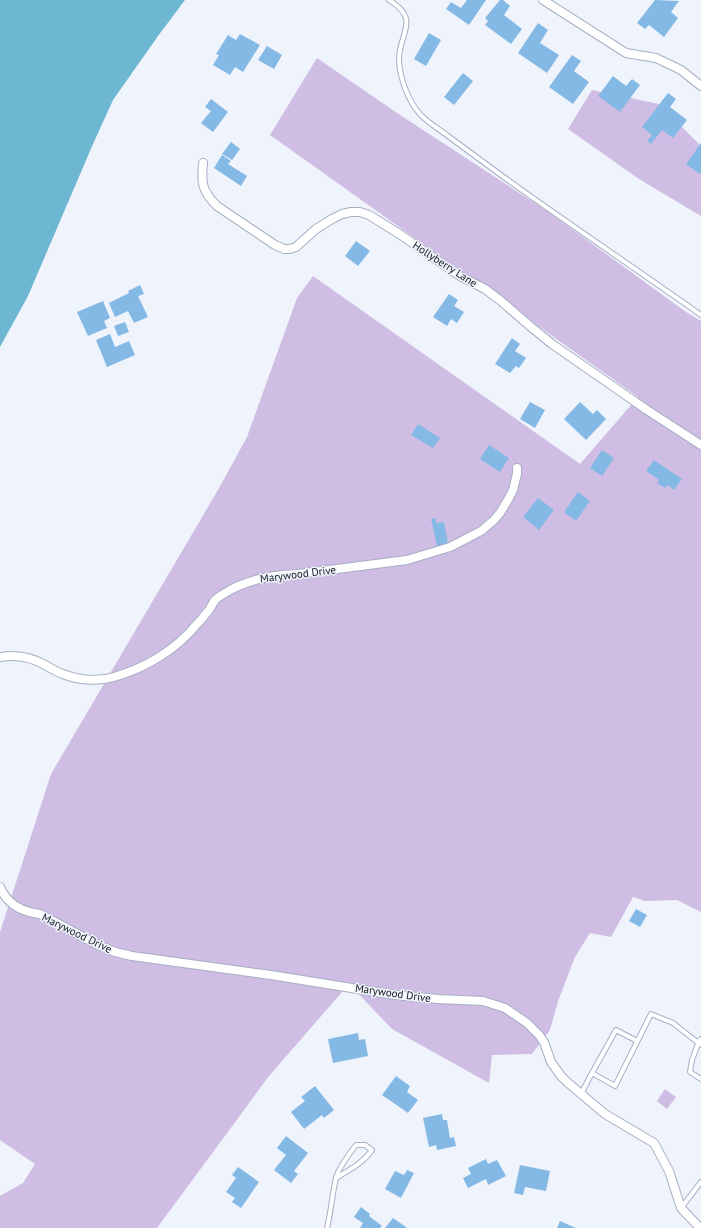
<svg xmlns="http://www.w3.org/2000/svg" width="701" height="1228" font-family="'PT Sans',sans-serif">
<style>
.green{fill:#cfbde3}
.water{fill:#6db7d2}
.building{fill:#85b9e5}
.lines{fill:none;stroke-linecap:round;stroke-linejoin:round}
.service-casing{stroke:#a6afc4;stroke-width:6}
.minor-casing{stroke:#a6afc4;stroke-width:10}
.service{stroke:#fff;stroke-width:4}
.minor{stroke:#fff;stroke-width:8}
.labels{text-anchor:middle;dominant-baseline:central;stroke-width:3;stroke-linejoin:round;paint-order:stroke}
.street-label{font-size:11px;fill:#13171e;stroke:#eff3fc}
</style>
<rect width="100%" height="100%" fill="#eff3fc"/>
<path class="green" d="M317 58 397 113 547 211 686 312 701 321V912L677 900 645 901 633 897 611 937 590 933 575 957 558 1001 550 1030 532 1054 492 1055 489 1083 392 1029 349 984 269 1076 157 1228H0V1196L23 1183 35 1164 0 1140V932L51 774 218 490 247 437 297 298 313 276 580 464 638 397 270 135Z
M592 90 659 104 701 146V216L639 179 568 129Z
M665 1089 676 1097 667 1109 657 1101Z"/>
<path class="water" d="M0 0H185L158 36 113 100 93 144 28 296 0 347Z"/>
<path class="building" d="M467 0H486L469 25 446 9 451 2 461 8Z
M500 0H503L510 6 504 15 522 29 511 44 485 25 488 21 485 18Z
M655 0 679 1 671 12 678 18 664 37 649 25 645 29 637 23Z
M538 23 548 30 540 43 559 55 547 73 518 53Z
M429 33 441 40 426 66 414 59Z
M240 34 260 45 243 72 235 67 230 75 213 65 219 55 216 54 228 35 236 40Z
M267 46 282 55 274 69 258 60Z
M572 55 581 61 574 71 589 82 573 104 549 87Z
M463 73 473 81 454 105 444 97Z
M613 76 626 86 632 79 640 85 620 112 598 96Z
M668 93 676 99 670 107 687 120 673 138 662 130 651 144 647 141 652 135 642 127Z
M211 99 228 112 213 132 201 123 211 111 205 107Z
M231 142 240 149 232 160 222 154Z
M701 143V172L700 174 686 164Z
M222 155 231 161 228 164 247 176 241 186 214 168Z
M356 241 370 251 358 266 345 256Z
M140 285 144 294 138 296 148 317 134 323 128 311 115 317 109 303 129 293 128 291Z
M449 294 458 300 454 306 464 312 457 323 451 319 447 326 433 317Z
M103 301 110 318 104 321 107 328 88 336 77 312Z
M125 322 129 332 118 336 114 326Z
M110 334 115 347 129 341 135 355 107 367 96 340Z
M512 338 520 344 515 351 526 358 519 368 516 366 510 373 495 364Z
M530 402 545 410 535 428 520 419Z
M580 402 593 414 597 410 606 419 586 440 564 419Z
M418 424 440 438 433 448 411 435Z
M489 445 509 458 500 472 480 459Z
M602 450 614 458 602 476 590 468Z
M654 460 682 479 674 490 667 485 665 488 657 483 659 480 646 471Z
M578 492 590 501 576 521 564 512Z
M538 498 554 510 539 530 523 517Z
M436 518V523L444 522 448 544 437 546 431 519Z
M636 909 647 915 640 927 629 921Z
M358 1033 359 1040 365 1039 368 1056 333 1063 328 1039Z
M396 1076 410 1086 407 1092 418 1100 408 1113 382 1095Z
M315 1086 334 1110 324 1118 322 1115 304 1129 291 1112 305 1101 301 1097Z
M442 1114 443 1120H447L450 1138 454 1137 456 1146 437 1150 436 1145 429 1147 423 1118Z
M286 1136 308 1153 294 1171 298 1174 291 1183 274 1170 286 1155 277 1148Z
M486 1159 488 1164 497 1160 506 1176 488 1185 486 1179 468 1188 463 1178 471 1174 468 1168Z
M520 1165 550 1171 546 1191 525 1187 523 1195 514 1193Z
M238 1167 259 1182 241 1208 232 1202 235 1198 226 1192 236 1178 232 1175Z
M407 1170 414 1173 401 1198 385 1189 395 1171 404 1175Z
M361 1207 370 1214 369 1216 382 1226 380 1228H360L363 1223 354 1217Z
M393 1218 406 1227V1228H385Z
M560 1221 576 1228H557Z"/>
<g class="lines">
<defs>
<path id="service" d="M389 0C422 20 398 34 399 61 400 78 408 101 420 114 428 123 439 129 448 136 467 150 486 164 505 178 569 224 636 269 701 315
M701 1039 699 1041 692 1060 690 1072 701 1079
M592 1073 616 1030 637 1041
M581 1094 592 1073 615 1086 651 1014 673 1023 701 1045
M356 1145H365L372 1150C363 1163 349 1170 336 1178 339 1167 349 1154 356 1145Z
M681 1208 701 1182
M327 1228C331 1212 332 1195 336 1178"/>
<path id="minor" d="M543 0 626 53 656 58 681 70 701 86
M203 163C201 183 202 191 217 206L275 245 284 249H290L296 247 316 229 332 219 342 214 351 212H360L369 215 401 235 460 276 485 289 501 301 531 327 552 344 647 410 701 445
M0 657C17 654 32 657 47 666 52 669 57 672 63 674 78 680 97 682 114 677 145 668 176 650 197 624 201 620 205 615 209 610 211 607 213 603 215 600 218 597 222 595 225 593 247 579 272 575 298 574L407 560 450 547 481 531 494 520 500 513 509 498 513 490 517 474V468
M0 887C7 904 22 912 40 914L98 945 115 952 132 956 271 975 395 995 438 999 483 1001 505 1008 527 1023 539 1035 544 1042 551 1062 561 1076 567 1082 605 1114 654 1143 669 1171 681 1208 700 1228"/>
</defs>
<use href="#service" class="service-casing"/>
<use href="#minor" class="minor-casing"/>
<use href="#service" class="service"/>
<use href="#minor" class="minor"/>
</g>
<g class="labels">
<g class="street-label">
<text transform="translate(445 264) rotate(33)">Hollyberry Lane</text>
<text transform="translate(298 574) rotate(-7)">Marywood Drive</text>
<text transform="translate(77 933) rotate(26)">Marywood Drive</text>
<text transform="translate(393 993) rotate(8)">Marywood Drive</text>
</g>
</g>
</svg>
